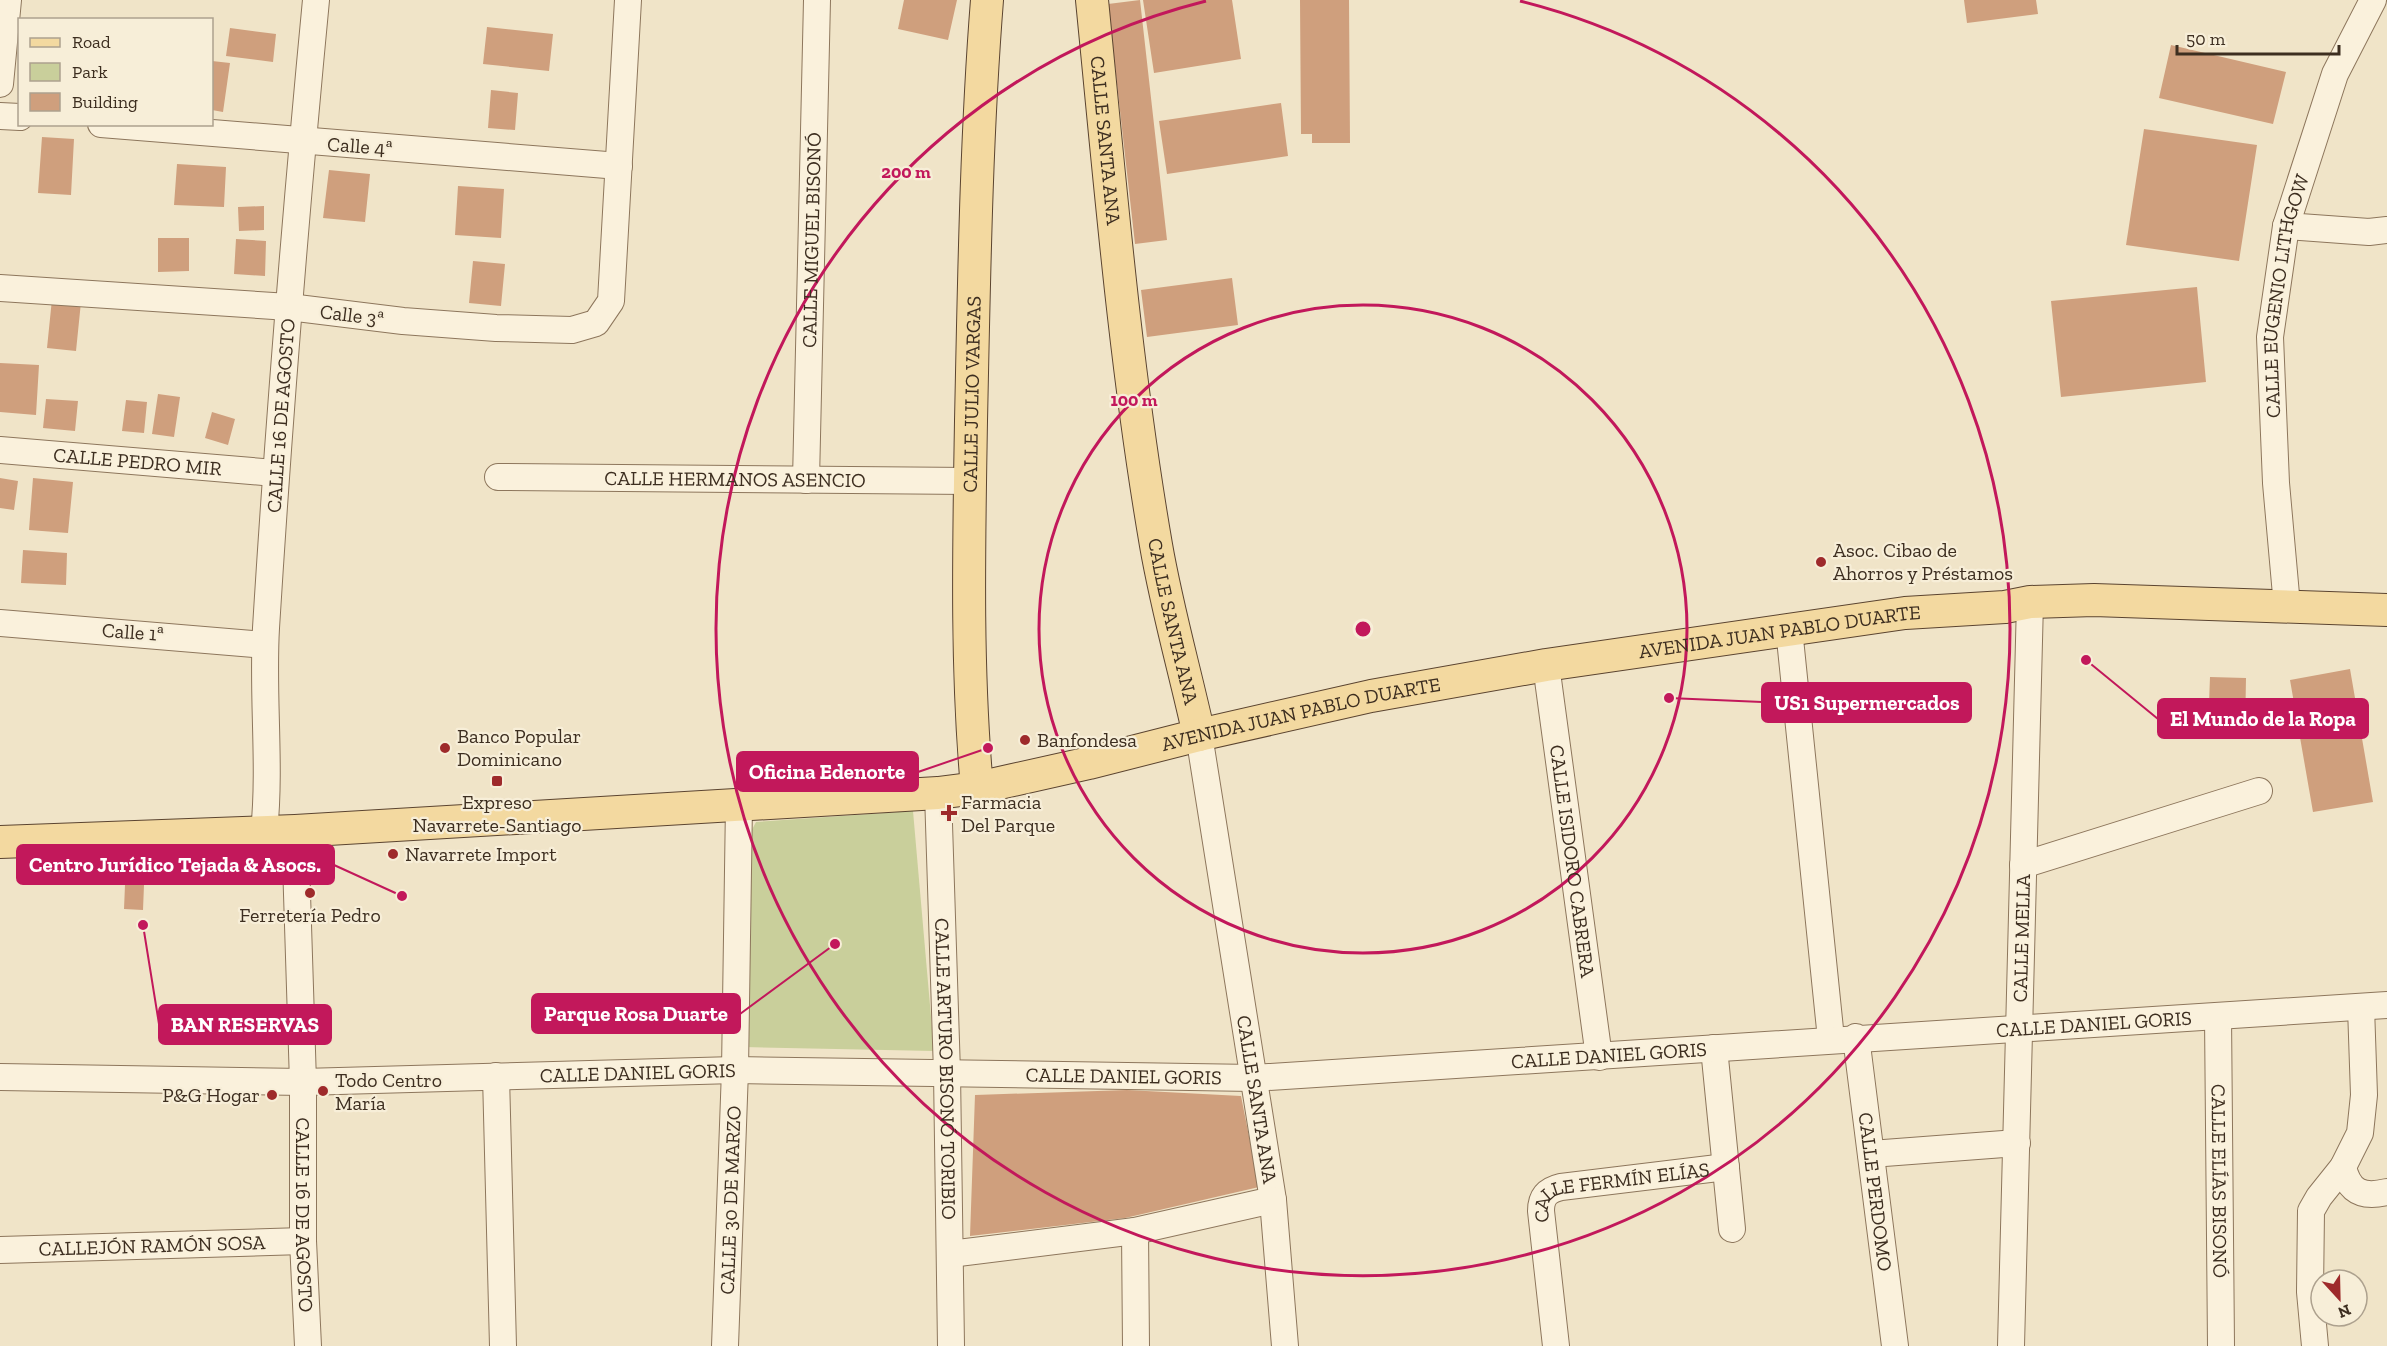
<svg xmlns="http://www.w3.org/2000/svg" width="2387" height="1346" font-family="'Zilla Slab',serif">
<style>
.green{fill:#c9cf9b}
.building{fill:#cf9f7d}
.lines{fill:none;stroke-linecap:round;stroke-linejoin:round}
.minor-casing{stroke:#8d765c;stroke-width:28}
.major-casing{stroke:#5b4430;stroke-width:34}
.minor{stroke:#faf1dc;stroke-width:26}
.major{stroke:#f3d9a0;stroke-width:32}
.ring{fill:none;stroke:#c2185b;stroke-width:3}
.poi-dot{fill:#9e2a2b;stroke:#f7eed8;stroke-width:2}
.labels{text-anchor:middle;dominant-baseline:central;stroke-width:4.5;stroke-linejoin:round;paint-order:stroke}
.street-label{font-size:20px;fill:#3d2e20;stroke:#f7eed8}
.poi-label{font-size:20px;fill:#3d2e20;stroke:#f7eed8;text-anchor:start}
.centre{fill:#c2185b;stroke:#f7eed8;stroke-width:3}
.ring-label{font-size:18px;text-anchor:middle;font-weight:bold;fill:#c2185b;stroke:#f7eed8;stroke-width:4.5;stroke-linejoin:round;paint-order:stroke}
.leader{fill:none;stroke:#c2185b;stroke-width:2}
.callout-dot{fill:#c2185b;stroke:#f7eed8;stroke-width:2}
.callout{fill:#c2185b;stroke:#c2185b;stroke-width:2}
.callout-label{font-size:21px;text-anchor:middle;font-weight:bold;fill:#fff}
</style>
<rect width="100%" height="100%" fill="#f0e4c8"/>
<path class="green" d="M913 811 934 1051 744 1047 746 841 756 822Z"/>
<path class="building" d="M904 0H957L948 40 898 29Z
M1140 0 1167 240 1135 244 1108 4Z
M1143 0H1232L1241 59 1154 73Z
M1300 0H1349L1350 143H1312V134H1301Z
M1964 0H2036L2038 14 1967 23Z
M487 27 553 34 549 71 483 64Z
M230 28 276 34 273 62 226 56Z
M2171 45 2286 72 2273 124 2159 98Z
M212 61 230 63 223 112 212 110Z
M491 90 518 93 515 130 488 128Z
M1281 103 1288 156 1167 174 1159 121Z
M2144 129 2257 145 2239 261 2126 245Z
M42 137 74 139 71 195 38 193Z
M177 164 226 167 224 207 174 205Z
M329 170 370 174 365 222 323 218Z
M458 186 504 189 501 238 455 235Z
M264 206V230L239 231 238 207Z
M158 238H189V271L158 272Z
M236 239 266 241 265 276 234 274Z
M473 261 505 264 501 306 469 303Z
M1232 278 1238 325 1147 337 1141 290Z
M2197 287 2206 382 2061 397 2051 301Z
M52 299 81 302 76 351 47 348Z
M0 363 39 365 36 415 0 412Z
M158 394 180 397 174 437 152 434Z
M46 399 78 401 75 431 43 428Z
M126 400 147 402 144 433 122 431Z
M212 412 235 419 228 445 205 438Z
M0 478 18 481 14 510 0 508Z
M33 478 73 482 68 533 29 530Z
M23 550 67 553 66 585 21 583Z
M2350 669 2373 802 2313 812 2290 680Z
M2210 677 2246 678 2245 732 2208 731Z
M125 885H144L143 910 124 909Z
M1127 1090 1241 1096 1259 1187 1125 1218 970 1236 975 1095Z"/>
<g class="lines">
<defs>
<g id="minor">
<path d="M0 84 8 0"/>
<path d="M0 116 20 117"/>
<path d="M101 124 619 166"/>
<path d="M2286 226 2369 232 2387 230"/>
<path d="M0 288 289 307 403 321 496 328 572 330 596 323 611 301 628 0"/>
<path id="s1" d="M0 450 275 473"/>
<path id="s2" d="M498 477 970 481"/>
<path id="s3" d="M806 480 817 0"/>
<path id="s4" d="M2287 606 2276 483 2270 337 2286 226 2335 74 2373 0"/>
<path d="M0 623 265 645"/>
<path d="M1789 629 1831 1039"/>
<path id="s5" d="M1546 665 1599 1057"/>
<path id="s6" d="M1199 735 1273 1200 1285 1346"/>
<path id="s7" d="M938 793 947 1073 951 1346"/>
<path id="s8" d="M295 831 303 1082V1241L308 1346"/>
<path id="s9" d="M264 832C271 764 262 696 266 628 279 418 296 209 316 0"/>
<path d="M2023 865 2259 791"/>
<path id="s10" d="M2218 1016 2221 1346"/>
<path id="s11" d="M1856 1037 1895 1346"/>
<path d="M1714 1048 1732 1229"/>
<path d="M496 1076 503 1346"/>
<path id="s12" d="M0 1077 303 1082 735 1070 1254 1078 2387 1005"/>
<path d="M1871 1154 2017 1143"/>
<path d="M2343 1167C2349 1192 2362 1198 2387 1192"/>
<path d="M1135 1231 1136 1346"/>
<path id="s13" d="M0 1250 303 1241"/>
<path d="M950 1254 1135 1231 1273 1200"/>
<path id="s14" d="M725 1346 735 1070 739 804"/>
<path id="s15" d="M1556 1346 1541 1211C1541 1196 1548 1190 1561 1187L1726 1167"/>
<path id="s16" d="M2011 1346 2030 602"/>
<path d="M2315 1346 2310 1292 2311 1211 2319 1197 2343 1167 2360 1133 2364 1095 2361 1007"/>
</g>
<g id="major">
<path id="s17" d="M1092 0C1110 182 1125 365 1156 545 1167 609 1185 671 1199 735"/>
<path id="s18" d="M977 788C966 666 969 543 971 421 974 281 976 140 987 0"/>
<path id="s19" d="M0 842 295 831 938 793 977 788 1089 763 1199 735 1371 696 1546 665 1905 613 2005 607 2030 602 2094 600 2387 610"/>
</g>
</defs>
<use href="#minor" class="minor-casing"/>
<use href="#major" class="major-casing"/>
<use href="#minor" class="minor"/>
<use href="#major" class="major"/>
</g>
<g class="ring">
<circle cx="1363" cy="629" r="324"/>
<path d="M1520 1A647 647 0 1 1 1206 1"/>
</g>
<g class="poi-dot">
<circle cx="1821" cy="562" r="6"/>
<circle cx="1025" cy="740" r="6"/>
<circle cx="445" cy="748" r="6"/>
<rect x="491" y="775" width="12" height="12" rx="3"/>
<path d="M946 804h6v6h6v6h-6v6h-6v-6h-6v-6h6z"/>
<circle cx="393" cy="854" r="6"/>
<circle cx="310" cy="893" r="6"/>
<circle cx="323" cy="1091" r="6"/>
<circle cx="272" cy="1095" r="6"/>
</g>
<g class="labels">
<g class="street-label">
<text stroke="none"><textPath href="#s17" startOffset="141">CALLE SANTA ANA</textPath></text>
<text transform="translate(360 146) rotate(4)">Calle 4ª</text>
<text stroke="none"><textPath href="#s3" startOffset="240">CALLE MIGUEL BISONÓ</textPath></text>
<text stroke="none"><textPath href="#s4" startOffset="312">CALLE EUGENIO LITHGOW</textPath></text>
<text transform="translate(352 315) rotate(7)">Calle 3ª</text>
<text stroke="none"><textPath href="#s18" startOffset="394">CALLE JULIO VARGAS</textPath></text>
<text stroke="none"><textPath href="#s9" startOffset="417">CALLE 16 DE AGOSTO</textPath></text>
<text stroke="none"><textPath href="#s1" startOffset="138">CALLE PEDRO MIR</textPath></text>
<text stroke="none"><textPath href="#s2" startOffset="237">CALLE HERMANOS ASENCIO</textPath></text>
<text stroke="none"><textPath href="#s17" startOffset="627">CALLE SANTA ANA</textPath></text>
<text transform="translate(133 632) rotate(4)">Calle 1ª</text>
<text stroke="none"><textPath href="#s19" startOffset="1797">AVENIDA JUAN PABLO DUARTE</textPath></text>
<text stroke="none"><textPath href="#s19" startOffset="1311">AVENIDA JUAN PABLO DUARTE</textPath></text>
<text stroke="none"><textPath href="#s5" startOffset="198">CALLE ISIDORO CABRERA</textPath></text>
<text stroke="none"><textPath href="#s16" startOffset="408">CALLE MELLA</textPath></text>
<text stroke="none"><textPath href="#s12" startOffset="2096">CALLE DANIEL GORIS</textPath></text>
<text stroke="none"><textPath href="#s12" startOffset="1610">CALLE DANIEL GORIS</textPath></text>
<text stroke="none"><textPath href="#s7" startOffset="276">CALLE ARTURO BISONÓ TORIBIO</textPath></text>
<text stroke="none"><textPath href="#s12" startOffset="638">CALLE DANIEL GORIS</textPath></text>
<text stroke="none"><textPath href="#s12" startOffset="1124">CALLE DANIEL GORIS</textPath></text>
<text stroke="none"><textPath href="#s6" startOffset="369">CALLE SANTA ANA</textPath></text>
<text stroke="none"><textPath href="#s10" startOffset="165">CALLE ELÍAS BISONÓ</textPath></text>
<text stroke="none"><textPath href="#s11" startOffset="156">CALLE PERDOMO</textPath></text>
<text stroke="none"><textPath href="#s15" startOffset="222">CALLE FERMÍN ELÍAS</textPath></text>
<text stroke="none"><textPath href="#s14" startOffset="146">CALLE 30 DE MARZO</textPath></text>
<text stroke="none"><textPath href="#s8" startOffset="384">CALLE 16 DE AGOSTO</textPath></text>
<text stroke="none"><textPath href="#s13" startOffset="152">CALLEJÓN RAMÓN SOSA</textPath></text>
</g>
<g class="poi-label">
<text x="1833" y="550">Asoc. Cibao de<tspan x="1833" dy="23">Ahorros y Préstamos</tspan></text>
<text x="457" y="736">Banco Popular<tspan x="457" dy="23">Dominicano</tspan></text>
<text x="1037" y="740">Banfondesa</text>
<text x="497" y="802" text-anchor="middle">Expreso<tspan x="497" dy="23">Navarrete-Santiago</tspan></text>
<text x="961" y="802">Farmacia<tspan x="961" dy="23">Del Parque</tspan></text>
<text x="405" y="854">Navarrete Import</text>
<text x="310" y="915" text-anchor="middle">Ferretería Pedro</text>
<text x="335" y="1080">Todo Centro<tspan x="335" dy="23">María</tspan></text>
<text x="260" y="1095" text-anchor="end">P&amp;G Hogar</text>
</g>
</g>
<circle cx="1363" cy="629" r="9" class="centre"/>
<g class="ring-label">
<text x="906" y="178">200 m</text>
<text x="1134" y="406">100 m</text>
</g>
<path class="leader" d="M1669 698L1762 702M2086 660L2158 719M988 748L918 772M402 896L334 865M835 944L740 1014M143 925L159 1024"/>
<g class="callout-dot">
<circle cx="1669" cy="698" r="6"/>
<circle cx="2086" cy="660" r="6"/>
<circle cx="988" cy="748" r="6"/>
<circle cx="402" cy="896" r="6"/>
<circle cx="835" cy="944" r="6"/>
<circle cx="143" cy="925" r="6"/>
</g>
<g class="callout">
<rect x="1762" y="683" width="209" height="39" rx="6"/>
<rect x="2158" y="699" width="210" height="39" rx="6"/>
<rect x="737" y="752" width="181" height="39" rx="6"/>
<rect x="17" y="845" width="317" height="39" rx="6"/>
<rect x="532" y="994" width="208" height="39" rx="6"/>
<rect x="159" y="1005" width="172" height="39" rx="6"/>
</g>
<g class="callout-label">
<text x="1867" y="710">US1 Supermercados</text>
<text x="2263" y="726">El Mundo de la Ropa</text>
<text x="827" y="779">Oficina Edenorte</text>
<text x="175" y="872">Centro Jurídico Tejada &amp; Asocs.</text>
<text x="636" y="1021">Parque Rosa Duarte</text>
<text x="245" y="1032">BAN RESERVAS</text>
</g>
<rect x="18" y="18" width="195" height="108" fill="#f7eed8" stroke="#ada18e" stroke-width="1.5"/>
<rect x="30" y="38" width="30" height="9" fill="#f3d9a0" stroke="#ada18e" stroke-width="1.5"/>
<text x="72" y="48" font-size="18" fill="#3d2e20">Road</text>
<rect x="30" y="63" width="30" height="18" fill="#c9cf9b" stroke="#ada18e" stroke-width="1.5"/>
<text x="72" y="78" font-size="18" fill="#3d2e20">Park</text>
<rect x="30" y="93" width="30" height="18" fill="#cf9f7d" stroke="#ada18e" stroke-width="1.5"/>
<text x="72" y="108" font-size="18" fill="#3d2e20">Building</text>
<g transform="translate(2339 1298) rotate(158)"><circle r="28" fill="#f7eed8" stroke="#ada18e" stroke-width="1.5"/>
<path d="M0-4.5L10 22L0 15L-10 22Z" fill="#9e2a2b"/>
<text y="-9" font-size="16" font-weight="bold" text-anchor="middle" fill="#3d2e20">N</text>
</g>
<path d="M2177 45v9h162v-9" fill="none" stroke="#3d2e20" stroke-width="3"/>
<text x="2186" y="45" font-size="18" fill="#3d2e20" stroke="#f7eed8" stroke-width="4.5" paint-order="stroke">50 m</text>
</svg>
